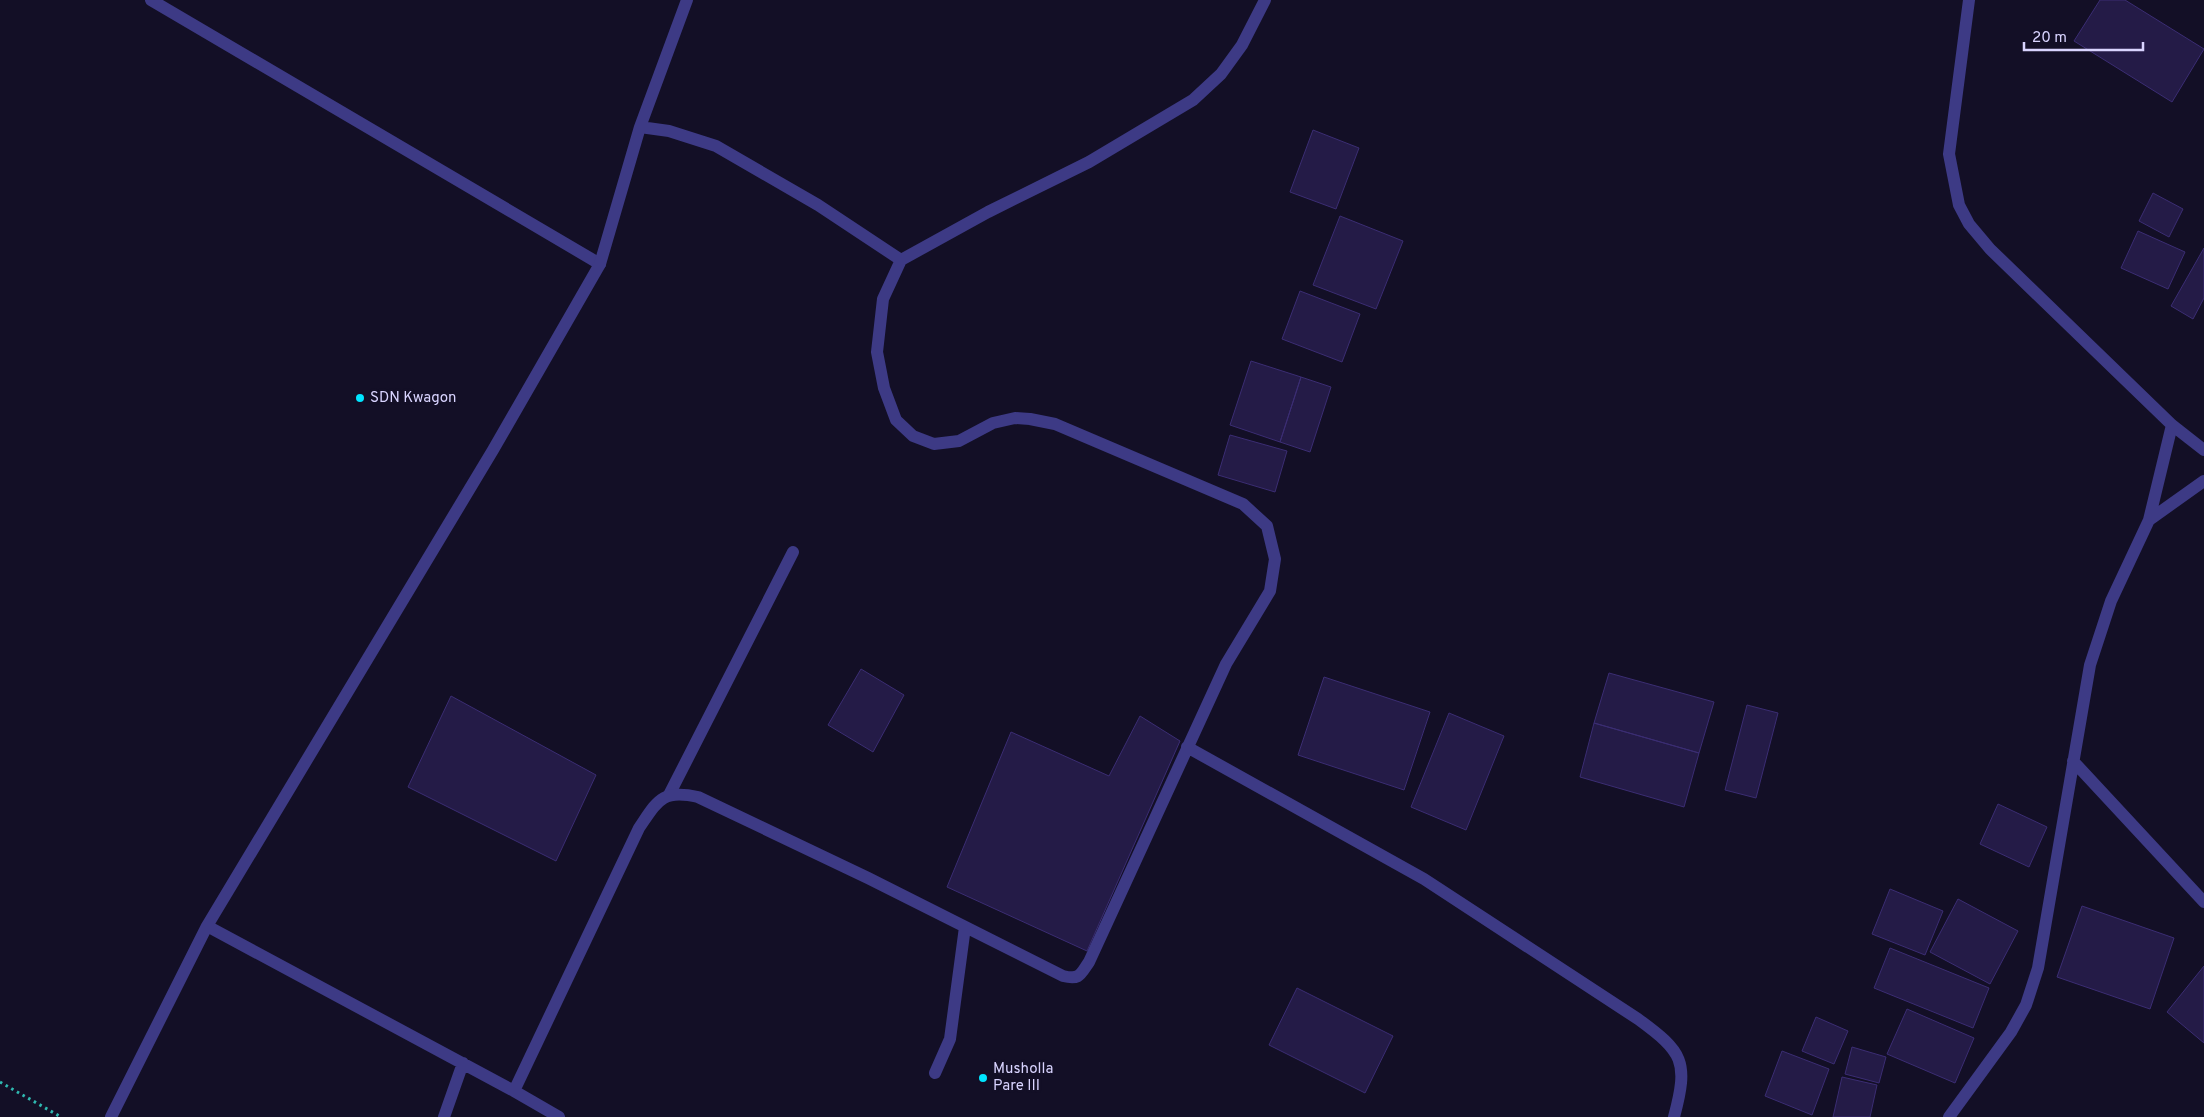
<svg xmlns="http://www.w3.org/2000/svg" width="2204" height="1117" font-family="Overpass,sans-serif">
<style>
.building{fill:#241b47;stroke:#3b2d73}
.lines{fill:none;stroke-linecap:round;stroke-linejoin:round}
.path{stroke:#2fb8b0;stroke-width:3;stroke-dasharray:2.5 4;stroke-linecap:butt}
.lane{stroke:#3d3a85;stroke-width:12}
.street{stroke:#3d3a85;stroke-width:12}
.poi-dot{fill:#00e5ff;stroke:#130f26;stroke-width:2}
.labels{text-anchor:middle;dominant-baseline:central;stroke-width:5;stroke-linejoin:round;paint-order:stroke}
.poi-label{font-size:15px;fill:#d9d4ff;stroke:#130f26;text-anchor:start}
</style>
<rect width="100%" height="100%" fill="#130f26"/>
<path class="building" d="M2100 0H2125L2204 49 2172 102 2074 41Z
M1313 130 1359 148 1336 209 1290 192Z
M2153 193 2183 209 2169 237 2139 221Z
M1340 216 1403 241 1376 309 1313 285Z
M2138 231 2185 252 2168 289 2121 268Z
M2204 248V298L2193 319 2171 306Z
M1300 291 1360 314 1342 362 1282 339Z
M1251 361 1301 377 1280 442 1230 425Z
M1301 377 1331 387 1310 452 1280 442Z
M1230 435 1287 451 1275 492 1218 475Z
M861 669 904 695 873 752 828 725Z
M1609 673 1714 702 1699 753 1594 723Z
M1324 677 1430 712 1404 790 1298 755Z
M451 696 596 775 556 861 408 787Z
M1747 705 1778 713 1756 798 1725 790Z
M1449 713 1504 736 1466 830 1411 807Z
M1140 716 1180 741 1087 951 947 887 1011 732 1109 776Z
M1594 723 1699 753 1684 807 1580 777Z
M1998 804 2047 827 2029 867 1980 844Z
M1890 889 1943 911 1925 955 1872 934Z
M1958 899 2018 931 1990 984 1930 952Z
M2082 906 2174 938 2150 1009 2057 977Z
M1890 948 1989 988 1973 1028 1874 988Z
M2204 966V1043L2167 1012Z
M1297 988 1393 1036 1365 1093 1269 1045Z
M1907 1009 1974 1038 1955 1083 1887 1054Z
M1816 1017 1848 1031 1834 1064 1802 1051Z
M1852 1047 1886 1057 1879 1083 1845 1074Z
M1782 1051 1829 1069 1812 1115 1765 1096Z
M1842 1077 1877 1085 1870 1117H1833Z"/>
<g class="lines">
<path class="path" d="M0 1082 61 1117"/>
<path class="lane" d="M151 0 600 264
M669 795 793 552"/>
<path class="street" d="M1969 0 1949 154 1959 205 1969 224 1990 249 2172 425 2204 450
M640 127 669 131 716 146 818 205 901 260
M2149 520 2172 425
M1187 747 1424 879 1638 1019C1683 1052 1689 1061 1674 1117
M2073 761 2204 902
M207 926 514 1091 639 828C658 800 662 789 698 797L868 878 1063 976C1080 980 1080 975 1089 962L1226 664 1270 591 1275 559 1267 526 1243 504 1055 424 1030 419 1015 418 993 423 959 441 934 444 913 436 896 420 884 388 877 352 883 299 901 260 988 212 1089 162 1193 100 1221 74 1242 45 1265 0
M935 1073 950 1039 965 927
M514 1091 559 1117
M111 1117 207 926 493 450 600 264 640 127 687 0
M444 1117 463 1063
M1949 1117 2011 1032 2026 1005 2038 968 2090 665 2111 601 2149 520 2204 481"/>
</g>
<g class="poi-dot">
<circle cx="360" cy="398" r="5"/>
<circle cx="983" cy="1078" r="5"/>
</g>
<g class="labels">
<g class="poi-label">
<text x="370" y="398">SDN Kwagon</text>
<text x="993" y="1069">Musholla<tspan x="993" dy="17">Pare III</tspan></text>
</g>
</g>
<path d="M2024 42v8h119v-8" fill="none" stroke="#d9d4ff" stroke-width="2.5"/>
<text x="2032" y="42" font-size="15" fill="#d9d4ff" stroke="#130f26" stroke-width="4" paint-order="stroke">20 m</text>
</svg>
